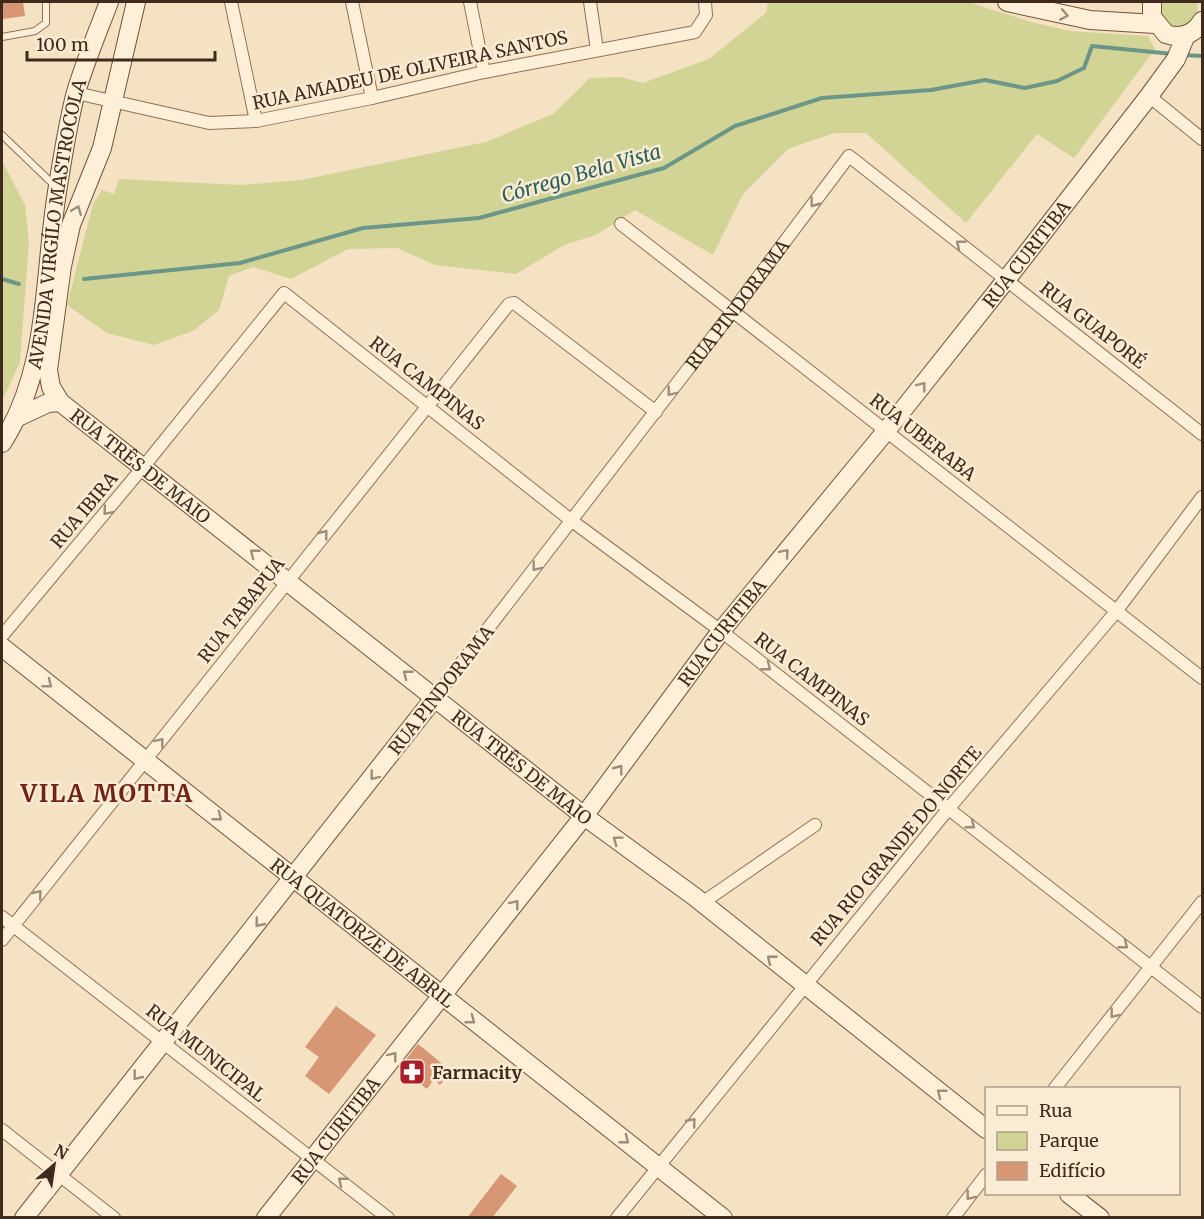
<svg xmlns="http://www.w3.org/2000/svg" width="1204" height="1219" font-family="Merriweather,serif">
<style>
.green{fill:#d1d495}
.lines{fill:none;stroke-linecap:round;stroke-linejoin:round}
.stream{stroke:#6b9688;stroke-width:4}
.building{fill:#d79674}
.lane-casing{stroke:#917157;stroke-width:8}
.street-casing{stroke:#917157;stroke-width:14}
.secondary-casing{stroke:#73523a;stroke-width:20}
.lane{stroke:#fdefd8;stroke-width:6}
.street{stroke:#fdefd8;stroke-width:12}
.secondary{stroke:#fdefd8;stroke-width:18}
.oneway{stroke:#9e8d7a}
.labels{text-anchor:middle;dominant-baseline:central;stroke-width:5;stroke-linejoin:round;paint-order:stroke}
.street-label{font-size:18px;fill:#3f2b1d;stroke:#faecd4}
.poi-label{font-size:18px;font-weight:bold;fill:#3f2b1d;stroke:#faecd4;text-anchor:start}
.water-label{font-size:20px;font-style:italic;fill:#2a6059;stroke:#faecd4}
.district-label{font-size:24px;font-weight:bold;letter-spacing:1.5px;fill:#712316;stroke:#faecd4}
</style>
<rect width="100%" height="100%" fill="#f4e2c3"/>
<path class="green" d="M768 2H968L1031 22 1070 31 1148 36 1155 49 1074 158 1037 134 966 223 866 133H834L788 149 743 194 713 255 635 210 596 235 564 245 516 274 435 265 397 248 348 249 291 279 253 267 229 276 219 310 193 331 154 345 107 333 67 305 93 204 102 190 114 194 119 179 241 185 301 180 486 142 553 114 590 78 620 77 643 83 709 59 766 13Z
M1158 2H1197L1198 17 1178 31 1161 22Z
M2 161 25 205 29 242 20 362 2 401Z"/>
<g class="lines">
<path class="stream" d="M1183 55 1202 56
M2 279 19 284
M84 279 240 263 363 228 479 218 664 168 735 126 822 98 931 90 985 80 1025 88 1057 81 1084 68 1092 46 1173 54"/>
</g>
<path class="building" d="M2 2H23L25 16 2 19Z
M336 1006 376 1035 329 1094 305 1076 319 1057 305 1047Z
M418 1044 451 1071 440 1085 434 1079 427 1089 399 1068Z
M501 1174 517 1186 492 1218H467Z"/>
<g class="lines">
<defs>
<path id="lane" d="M2 37 35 31 46 23V2
M2 135 55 186"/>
<g id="street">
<path d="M231 2 256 121"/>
<path d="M352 2 372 98"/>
<path d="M470 2 484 72"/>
<path d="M590 2 597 50"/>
<path d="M76 93 209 123 256 121 372 98 484 72 695 32 706 15 705 2"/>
<path d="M1149 96 1202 139"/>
<path d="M621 224 1202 678"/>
<path d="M2 636 144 466 284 293 572 521 721 631 1202 1007"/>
<path id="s1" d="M436 696 732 312 849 156 1202 434"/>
<path d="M702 903 815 825"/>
<path d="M2 917 388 1218"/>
<path d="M2 940 509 304 514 303 656 412"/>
<path d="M1055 1088 1202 902"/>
<path d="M2 1130 114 1218"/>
<path d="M617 1218 949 808 1115 613 1202 497"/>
<path d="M953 1218 986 1175"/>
</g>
<g id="secondary">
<path d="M1007 2 1090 20 1155 24"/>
<path d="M1152 2V17L1166 34C1181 39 1194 35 1202 21"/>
<path d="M60 402 51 387 48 370 62 266 71 225 102 148 136 2"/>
<path id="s2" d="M18 417 48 403 60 402 584 816 695 897 986 1129"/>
<path id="s3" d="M2 443C51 367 43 273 58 186 63 155 68 122 76 92 85 62 98 31 109 2"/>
<path id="s4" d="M2 647 723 1218"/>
<path d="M1069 1194 1100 1218"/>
<path d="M24 1218 436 696"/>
<path id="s5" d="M266 1218 584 816 721 631 886 431 1006 280 1149 96 1176 59 1186 35"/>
</g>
</defs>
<use href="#lane" class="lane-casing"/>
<use href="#street" class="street-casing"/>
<use href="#secondary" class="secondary-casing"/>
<use href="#lane" class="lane"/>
<use href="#street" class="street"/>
<use href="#secondary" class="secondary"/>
</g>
<defs><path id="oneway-chevron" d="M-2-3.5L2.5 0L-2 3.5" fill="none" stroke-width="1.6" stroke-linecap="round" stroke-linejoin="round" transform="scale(1.5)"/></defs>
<g class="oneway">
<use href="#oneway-chevron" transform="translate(1064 15) rotate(11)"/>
<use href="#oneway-chevron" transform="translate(814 203) rotate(127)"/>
<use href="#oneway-chevron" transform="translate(77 210) rotate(-68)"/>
<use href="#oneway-chevron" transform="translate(960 244) rotate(-142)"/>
<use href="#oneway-chevron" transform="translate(922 386) rotate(-52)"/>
<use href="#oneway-chevron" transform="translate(671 392) rotate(128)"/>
<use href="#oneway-chevron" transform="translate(107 511) rotate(130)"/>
<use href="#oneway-chevron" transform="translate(324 534) rotate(-51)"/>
<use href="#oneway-chevron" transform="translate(254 553) rotate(-142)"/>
<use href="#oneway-chevron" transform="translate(785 553) rotate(-50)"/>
<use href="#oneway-chevron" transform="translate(536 567) rotate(128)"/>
<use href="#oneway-chevron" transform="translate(767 667) rotate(38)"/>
<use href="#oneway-chevron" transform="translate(407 674) rotate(-142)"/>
<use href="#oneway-chevron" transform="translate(48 684) rotate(38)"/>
<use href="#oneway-chevron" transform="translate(160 742) rotate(-52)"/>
<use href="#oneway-chevron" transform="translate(619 769) rotate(-53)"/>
<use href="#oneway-chevron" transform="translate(374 776) rotate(128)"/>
<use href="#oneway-chevron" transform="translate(218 817) rotate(38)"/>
<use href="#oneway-chevron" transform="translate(971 825) rotate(38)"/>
<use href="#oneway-chevron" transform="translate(617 840) rotate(-143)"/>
<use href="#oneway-chevron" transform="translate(38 894) rotate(-51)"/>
<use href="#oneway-chevron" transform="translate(515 904) rotate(-52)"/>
<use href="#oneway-chevron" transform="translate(259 923) rotate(129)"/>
<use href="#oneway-chevron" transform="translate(1124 945) rotate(38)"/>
<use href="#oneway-chevron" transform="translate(771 959) rotate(-141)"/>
<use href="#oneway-chevron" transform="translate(1114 1014) rotate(128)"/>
<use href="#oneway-chevron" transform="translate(471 1020) rotate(38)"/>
<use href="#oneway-chevron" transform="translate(393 1056) rotate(-52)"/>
<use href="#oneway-chevron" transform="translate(137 1076) rotate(129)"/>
<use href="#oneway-chevron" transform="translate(941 1093) rotate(-142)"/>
<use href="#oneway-chevron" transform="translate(692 1122) rotate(-51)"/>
<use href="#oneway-chevron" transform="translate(625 1140) rotate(38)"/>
<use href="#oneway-chevron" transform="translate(342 1181) rotate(-142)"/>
<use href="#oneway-chevron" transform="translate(970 1196) rotate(128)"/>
</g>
<defs>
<symbol id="pharmacy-square" viewBox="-11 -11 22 22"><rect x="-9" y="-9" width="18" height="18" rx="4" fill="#a81e29" stroke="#faecd4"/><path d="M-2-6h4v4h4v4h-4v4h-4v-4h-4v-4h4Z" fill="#fff"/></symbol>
</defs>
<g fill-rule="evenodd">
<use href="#pharmacy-square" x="397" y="1057" width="30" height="30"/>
</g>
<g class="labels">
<g class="street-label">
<text transform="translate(410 70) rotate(-12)">RUA AMADEU DE OLIVEIRA SANTOS</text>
<text stroke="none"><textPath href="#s3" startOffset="228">AVENIDA VIRGÍLO MASTROCOLA</textPath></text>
<text stroke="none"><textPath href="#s5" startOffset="1228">RUA CURITIBA</textPath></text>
<text stroke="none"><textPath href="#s1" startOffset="494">RUA PINDORAMA</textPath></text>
<text transform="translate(1093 325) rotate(38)">RUA GUAPORÉ</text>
<text transform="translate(427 383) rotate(38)">RUA CAMPINAS</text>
<text transform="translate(923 437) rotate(38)">RUA UBERABA</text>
<text stroke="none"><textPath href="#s2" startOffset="148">RUA TRÊS DE MAIO</textPath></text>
<text transform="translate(84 510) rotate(-50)">RUA IBIRA</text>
<text transform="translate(241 610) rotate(-52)">RUA TABAPUA</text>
<text stroke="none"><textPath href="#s5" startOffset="742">RUA CURITIBA</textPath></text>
<text transform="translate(812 679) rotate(38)">RUA CAMPINAS</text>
<text transform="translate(441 690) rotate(-52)">RUA PINDORAMA</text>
<text stroke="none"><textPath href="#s2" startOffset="634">RUA TRÊS DE MAIO</textPath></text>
<text transform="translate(896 846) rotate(-50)">RUA RIO GRANDE DO NORTE</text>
<text stroke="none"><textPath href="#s4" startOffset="460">RUA QUATORZE DE ABRIL</textPath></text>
<text transform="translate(206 1053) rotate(38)">RUA MUNICIPAL</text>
<text stroke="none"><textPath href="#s5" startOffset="112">RUA CURITIBA</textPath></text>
</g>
<g class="poi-label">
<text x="432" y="1072">Farmacity</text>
</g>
<g class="water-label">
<text transform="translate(581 173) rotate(-16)">Córrego Bela Vista</text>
</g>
<g class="district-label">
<text x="107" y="793">VILA MOTTA</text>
</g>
</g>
<rect width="1204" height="1219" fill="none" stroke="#3f2b1d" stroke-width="6"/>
<rect x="985" y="1087" width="195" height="108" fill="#faecd4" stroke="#af9f8b" stroke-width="1.5"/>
<rect x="997" y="1106" width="30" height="9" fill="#fdefd8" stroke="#af9f8b" stroke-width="1.5"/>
<text x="1039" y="1117" font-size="18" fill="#3f2b1d">Rua</text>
<rect x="997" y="1132" width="30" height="18" fill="#d1d495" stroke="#af9f8b" stroke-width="1.5"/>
<text x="1039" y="1147" font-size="18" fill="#3f2b1d">Parque</text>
<rect x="997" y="1162" width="30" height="18" fill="#d79674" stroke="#af9f8b" stroke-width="1.5"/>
<text x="1039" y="1177" font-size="18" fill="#3f2b1d">Edifício</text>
<g transform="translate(54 1165) rotate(29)" stroke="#faecd4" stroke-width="4.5" paint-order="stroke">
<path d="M0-4.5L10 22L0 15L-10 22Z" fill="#3f2b1d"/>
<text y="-9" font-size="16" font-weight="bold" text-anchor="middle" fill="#3f2b1d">N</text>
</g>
<path d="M27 51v9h188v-9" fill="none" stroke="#3f2b1d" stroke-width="3"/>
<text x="36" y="51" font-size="18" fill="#3f2b1d" stroke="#faecd4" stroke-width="4.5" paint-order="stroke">100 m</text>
</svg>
